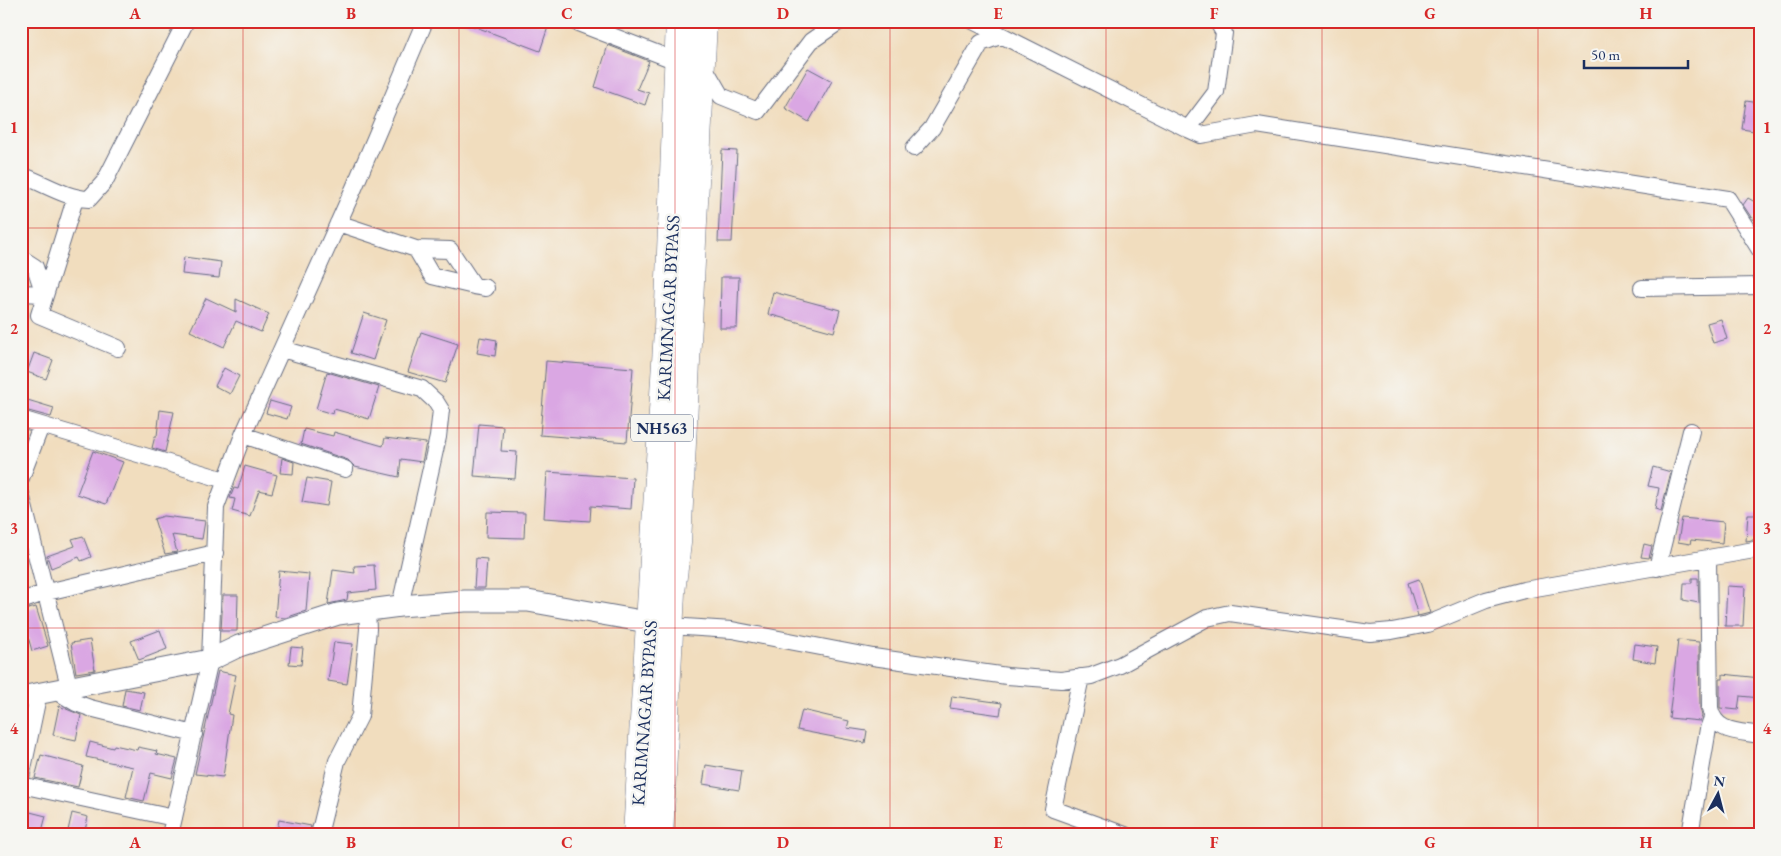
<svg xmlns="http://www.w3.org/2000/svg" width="1781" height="856" font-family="'EB Garamond',serif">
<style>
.building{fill:#daa7e3}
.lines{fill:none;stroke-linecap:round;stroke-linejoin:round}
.minor-casing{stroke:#666c80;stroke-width:18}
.tertiary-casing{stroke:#666c80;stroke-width:23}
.trunk-casing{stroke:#666c80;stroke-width:29}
.minor{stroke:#fff;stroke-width:16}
.tertiary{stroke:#fff;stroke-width:21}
.trunk{stroke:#fff;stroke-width:28}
.grid{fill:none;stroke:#d62828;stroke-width:1;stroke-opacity:0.55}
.labels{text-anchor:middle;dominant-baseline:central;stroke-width:5;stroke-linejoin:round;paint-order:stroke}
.shield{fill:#f6f6f2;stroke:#5d6b8a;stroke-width:1}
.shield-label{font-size:16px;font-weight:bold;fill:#1b2f5e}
.street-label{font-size:18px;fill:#1b2f5e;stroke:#f6f6f2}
.neatline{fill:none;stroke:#d62828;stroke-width:2}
.grid-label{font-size:16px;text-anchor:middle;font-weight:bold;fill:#d62828}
</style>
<rect width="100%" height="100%" fill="#f6f6f2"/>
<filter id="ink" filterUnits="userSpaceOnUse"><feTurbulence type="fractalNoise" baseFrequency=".02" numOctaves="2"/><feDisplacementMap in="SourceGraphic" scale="10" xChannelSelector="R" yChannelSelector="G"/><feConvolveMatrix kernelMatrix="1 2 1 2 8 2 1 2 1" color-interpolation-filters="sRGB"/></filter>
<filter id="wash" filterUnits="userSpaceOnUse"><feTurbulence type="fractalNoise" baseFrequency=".0096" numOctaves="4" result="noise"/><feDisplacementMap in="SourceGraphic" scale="20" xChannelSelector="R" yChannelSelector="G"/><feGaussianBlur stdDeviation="1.12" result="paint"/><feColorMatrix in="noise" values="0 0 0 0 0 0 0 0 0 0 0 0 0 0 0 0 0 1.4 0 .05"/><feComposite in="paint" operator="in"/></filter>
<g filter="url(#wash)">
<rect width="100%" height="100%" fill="#f1ddbe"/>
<g id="blocks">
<path class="building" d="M460 21H530L548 27 540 51Z
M608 45 649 61 637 89 649 93 645 105 595 87Z
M808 68 832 81 809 122 785 108Z
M1746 101 1760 103V132L1742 129Z
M722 150 737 151 732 242H718Z
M1748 198 1760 205V210L1753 220 1743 205Z
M184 257 221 262 219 278 182 274Z
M721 277H739L737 328H720Z
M773 292 840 310 834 332 768 314Z
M206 298 236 312V299L269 314 261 332 236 321 224 347 190 331Z
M364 313 386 320 373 360 351 353Z
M1721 319 1727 339 1713 343 1707 323Z
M421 332 458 344 445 383 408 372Z
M480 337 497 340 495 356 477 353Z
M34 353 53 360 46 379 27 372Z
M546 361 633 368 627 442 540 435Z
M224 368 239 376 230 394 215 386Z
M327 372 379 387 369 419 334 409 333 414 316 409Z
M21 398 54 408 51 417 21 409Z
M270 401 291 407 287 419 266 413Z
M160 410 174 412 165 452 152 448 155 436H157Z
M479 424 503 426 501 451 517 452 515 479 474 476Z
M304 429 333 436 334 432 383 446 385 438 426 443 422 462 401 459 399 477 355 467 348 460 301 444Z
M93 451 123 462 106 504 77 494Z
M282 458 294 462 293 474 280 473Z
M245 466 277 475 272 493 259 490 250 516 232 511 235 499 230 498 234 488 238 489Z
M1653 467 1671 472 1661 511 1655 509 1659 488 1648 486Z
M547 472 633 478 631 509 591 506 590 521 544 518Z
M307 478 331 482 327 506 302 502Z
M487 512 525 513 524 538 486 537Z
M1748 514H1760L1759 539 1746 541Z
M164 516 205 521 202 539 172 535 177 552 165 554 154 519Z
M1682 518 1724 522 1722 543 1691 540 1690 544 1678 542Z
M83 536 91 557 81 561 79 557 51 568 47 556 75 546 72 539Z
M1644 544 1652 546 1649 558 1641 557Z
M476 558 487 559 485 588H474Z
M374 565 376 590 348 593 347 600 328 604 333 570 355 573 354 566Z
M279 571 309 574 306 611 285 618 275 617Z
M1692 578H1698L1699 603 1683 600 1684 583H1692Z
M1419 579 1430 613 1418 616 1408 583Z
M1727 586 1745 587 1743 626H1725Z
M223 595H238L237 631H221Z
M36 607 48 646 32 651 26 629 21 630V611Z
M160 630 167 649 139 660 131 641Z
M90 640 95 670 76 673 71 643Z
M1678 640 1699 642 1700 708 1702 716 1700 721 1669 718Z
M334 642 353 644 347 684 328 681Z
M1635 644 1657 647 1655 663 1633 659Z
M291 647 303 648 301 665 289 664Z
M218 671 236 675 228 714 232 715 223 777 195 774Z
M1723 674 1760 678V698L1740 696 1738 710 1720 708V679H1723Z
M125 689 144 692 140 710 122 706Z
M952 696 1002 703 1000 715 950 708Z
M59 706 81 715 76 740 53 735Z
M802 710 849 721 847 728 867 731 865 743 797 730Z
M90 742 113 748 114 745 137 750 138 747 157 751 156 754 177 759 172 778 151 773 144 801 126 797 133 767 86 757Z
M41 755 83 766 78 787 35 778Z
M706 765 742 771 739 790 703 784Z
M26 811 46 816 41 835 21 832Z
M72 813 88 817 84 835H67Z
M279 820 311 826 309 835H276Z"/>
</g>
</g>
<g filter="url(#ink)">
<use href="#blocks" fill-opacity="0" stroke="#666c80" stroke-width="1"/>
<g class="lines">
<defs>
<path id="minor" d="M573 21 679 62
M973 21 1188 129 1216 92 1224 33 1217 21
M703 65 721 96 758 111 811 41 840 21
M1188 129 1201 135 1257 125 1728 199 1760 250
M914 148 932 128 981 43 1000 36
M21 175C44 183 65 198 89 199L105 181 186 21
M75 199 39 315 118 348
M338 223 416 249
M21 258 35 267 44 294 21 293
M474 286 432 276 416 249 450 250 474 286 486 288
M1642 288 1760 286
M282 349 422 389 436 402 441 410 438 437 400 606
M21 419 225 480
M243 435 354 188 425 21
M21 478 41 426
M21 494 69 686
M1708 559 1710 708C1715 733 1738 731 1760 735
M1657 568 1691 431
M21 601 47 592 215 553
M669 626 732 630 873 657 1007 676 1061 680 1091 676 1120 665 1207 618 1230 613 1370 633 1392 631 1428 624 1486 600 1524 590 1760 549
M1081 677 1053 809 1125 835
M53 689 76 703 90 708 194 734
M21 778 39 692
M21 785 174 818
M170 835 210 660 216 507 243 435 345 469
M319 835 337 761 360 716 368 629 367 610
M1690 835 1708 729 1712 718"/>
<path id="tertiary" d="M21 697 210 660 239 646 338 614 400 606 465 601H528L664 625"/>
<path id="trunk" d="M637 835 668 330 680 21
M659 835 671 592 677 543 703 21"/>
</defs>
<use href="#minor" class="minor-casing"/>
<use href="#tertiary" class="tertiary-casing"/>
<use href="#trunk" class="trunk-casing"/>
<use href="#minor" class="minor"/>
<use href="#tertiary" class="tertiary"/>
<use href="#trunk" class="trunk"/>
</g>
</g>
<path class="grid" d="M243 21V835M459 21V835M675 21V835M890 21V835M1106 21V835M1322 21V835M1538 21V835M21 228H1760M21 428H1760M21 628H1760"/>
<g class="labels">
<rect class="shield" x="631" y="414.5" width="62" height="27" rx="4"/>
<g class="shield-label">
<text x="662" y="428">NH563</text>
</g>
<g class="street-label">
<text transform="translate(668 308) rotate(-87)">KARIMNAGAR BYPASS</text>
<text transform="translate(644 713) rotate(-86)">KARIMNAGAR BYPASS</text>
</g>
</g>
<rect width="1781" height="856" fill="none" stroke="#f6f6f2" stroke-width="55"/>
<g transform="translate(1718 794) rotate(7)" stroke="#f6f6f2" stroke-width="4" paint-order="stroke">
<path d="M0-4L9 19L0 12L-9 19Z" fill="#1b2f5e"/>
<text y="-8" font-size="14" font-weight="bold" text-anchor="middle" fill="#1b2f5e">N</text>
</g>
<path d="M1584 60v8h104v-8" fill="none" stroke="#1b2f5e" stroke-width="2.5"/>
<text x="1591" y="60" font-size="15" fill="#1b2f5e" stroke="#f6f6f2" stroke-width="4" paint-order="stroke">50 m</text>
<rect x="28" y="28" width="1726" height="800" class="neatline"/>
<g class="grid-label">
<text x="135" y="19">A</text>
<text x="351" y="19">B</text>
<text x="567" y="19">C</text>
<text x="783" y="19">D</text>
<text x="998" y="19">E</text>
<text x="1214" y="19">F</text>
<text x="1430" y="19">G</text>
<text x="1646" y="19">H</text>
<text x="14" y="133">1</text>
<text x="1767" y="133">1</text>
<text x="14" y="334">2</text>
<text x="1767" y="334">2</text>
<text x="14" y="534">3</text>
<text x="1767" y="534">3</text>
<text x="14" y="734">4</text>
<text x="1767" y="734">4</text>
<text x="135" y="848">A</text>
<text x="351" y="848">B</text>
<text x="567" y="848">C</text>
<text x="783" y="848">D</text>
<text x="998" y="848">E</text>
<text x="1214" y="848">F</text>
<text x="1430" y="848">G</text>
<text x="1646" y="848">H</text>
</g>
</svg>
